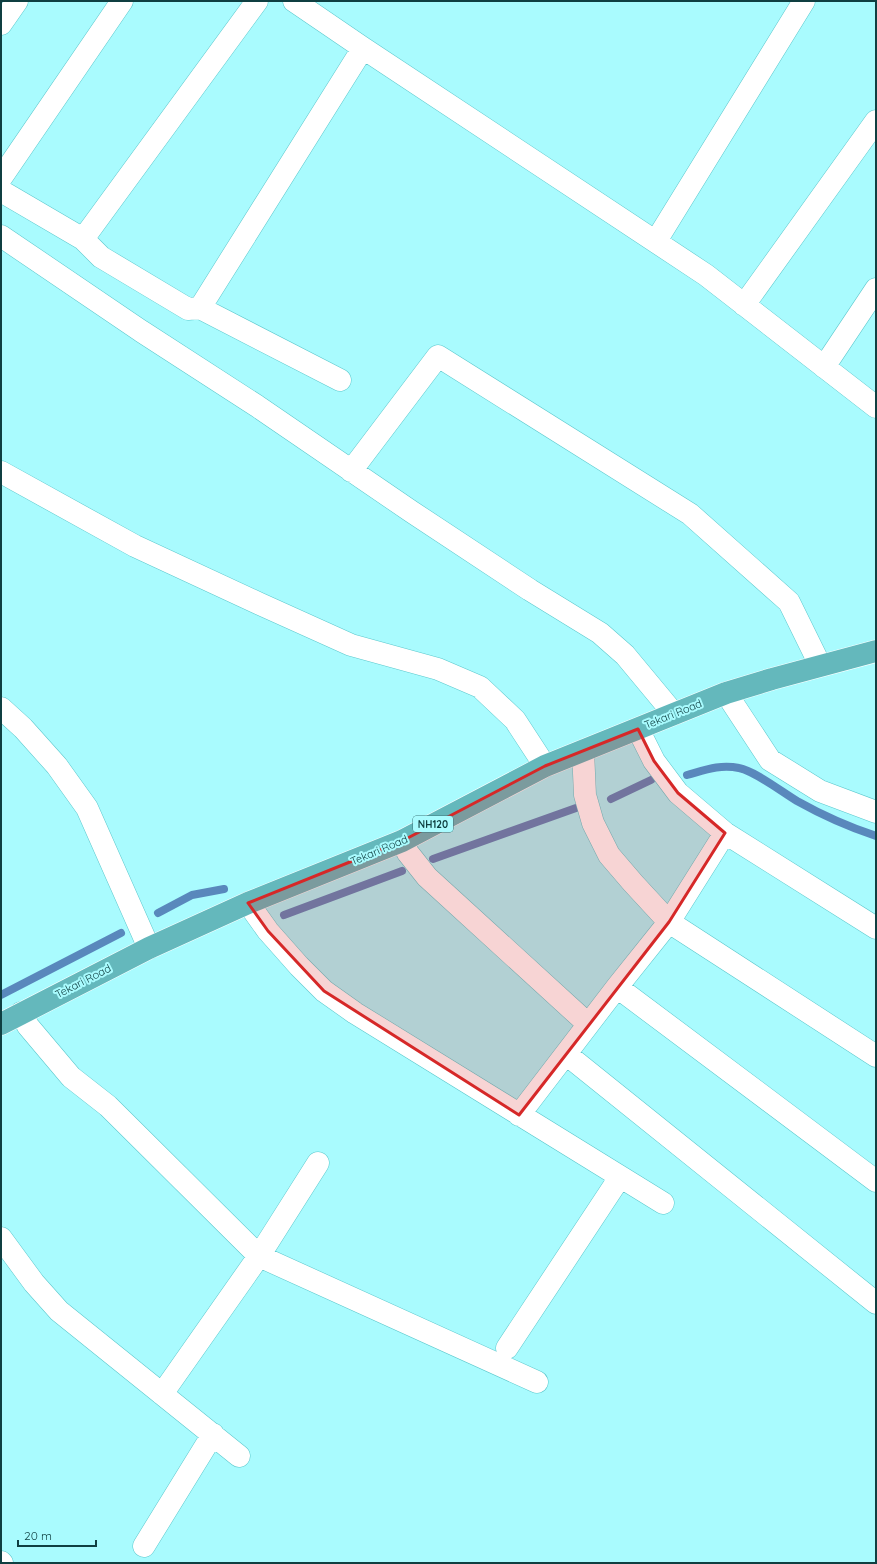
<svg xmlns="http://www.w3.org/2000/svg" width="877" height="1564" font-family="Quicksand,sans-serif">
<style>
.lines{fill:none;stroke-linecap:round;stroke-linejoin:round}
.stream{stroke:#5988bc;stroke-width:8}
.minor-casing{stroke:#5cc8cd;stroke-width:23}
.trunk-casing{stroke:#fff;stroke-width:23}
.minor{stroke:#fff;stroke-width:22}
.trunk{stroke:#64b8bc;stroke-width:22}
.marked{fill:#d62828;fill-opacity:0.2;stroke:#d62828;stroke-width:3;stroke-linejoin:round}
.labels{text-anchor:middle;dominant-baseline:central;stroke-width:4;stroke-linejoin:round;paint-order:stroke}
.shield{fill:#a9fbfe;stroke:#3d777a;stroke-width:1}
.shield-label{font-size:10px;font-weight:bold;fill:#0f3f41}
.street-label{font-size:11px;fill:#0f3f41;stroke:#a9fbfe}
</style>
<rect width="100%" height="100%" fill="#a9fbfe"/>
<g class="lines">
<path class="stream" d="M687 775C705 770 720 764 739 768 755 771 782 792 797 801 822 815 849 827 876 836
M611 799 651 780
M433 859 576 808
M158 913 192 895 224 889
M284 915 402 871
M1 995 121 933"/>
<defs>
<path id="minor" d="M294 1 363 48 706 275 876 407
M1 24 17 1
M1 178 122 1
M1 191 83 239 101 257 188 309 200 308 340 380
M1 236 141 331 257 406 412 512 530 590 600 633 625 655 674 714
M83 239 257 1
M656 241 804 1
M744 305 876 121
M200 308 363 48
M824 367 876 289
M351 471 438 356 690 514 789 602 820 665
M1 472 135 546 260 604 351 645 438 669 480 687 515 720 545 766
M726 693 770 760 820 791 876 812
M1 708 23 728 57 766 87 808 149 948
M638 729 654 761 678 793 725 833 876 928
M583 751 585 795 593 823 609 855 633 883 669 922 876 1056
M402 841 408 853 427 877 588 1024
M248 903 268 931 299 966 324 991 355 1013 663 1203
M617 987 876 1181
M21 1013 28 1026 71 1077 108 1106 259 1256 537 1382
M566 1054 876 1303
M519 1115 617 987 669 922 725 833
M1 1238 34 1283 59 1311 239 1456
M507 1348 620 1177
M162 1394 259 1256 318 1163
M144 1546 213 1434
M1 1562 2 1563"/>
<path id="trunk" d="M1 1024 149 948 248 903 402 841 545 766 726 693 772 679 876 651"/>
</defs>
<use href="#minor" class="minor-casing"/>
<use href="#trunk" class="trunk-casing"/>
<use href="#minor" class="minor"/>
<use href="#trunk" class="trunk"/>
</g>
<path class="marked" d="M638 729 654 761 678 793 725 833 669 922 519 1115 324 991 268 931 248 903 402 841 545 766Z"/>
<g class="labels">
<rect class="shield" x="413" y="816" width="40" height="16" rx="3"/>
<g class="shield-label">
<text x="433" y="824">NH120</text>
</g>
<g class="street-label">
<text transform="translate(673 714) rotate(-22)">Tekari Road</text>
<text transform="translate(379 850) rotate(-23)">Tekari Road</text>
<text transform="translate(83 981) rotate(-27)">Tekari Road</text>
</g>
</g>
<rect width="877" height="1564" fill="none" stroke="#0f3f41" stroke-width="4"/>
<path d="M18 1540v6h78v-6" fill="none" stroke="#0f3f41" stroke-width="2"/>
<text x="24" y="1540" font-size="12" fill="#0f3f41" stroke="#a9fbfe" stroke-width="3" paint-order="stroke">20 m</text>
</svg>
